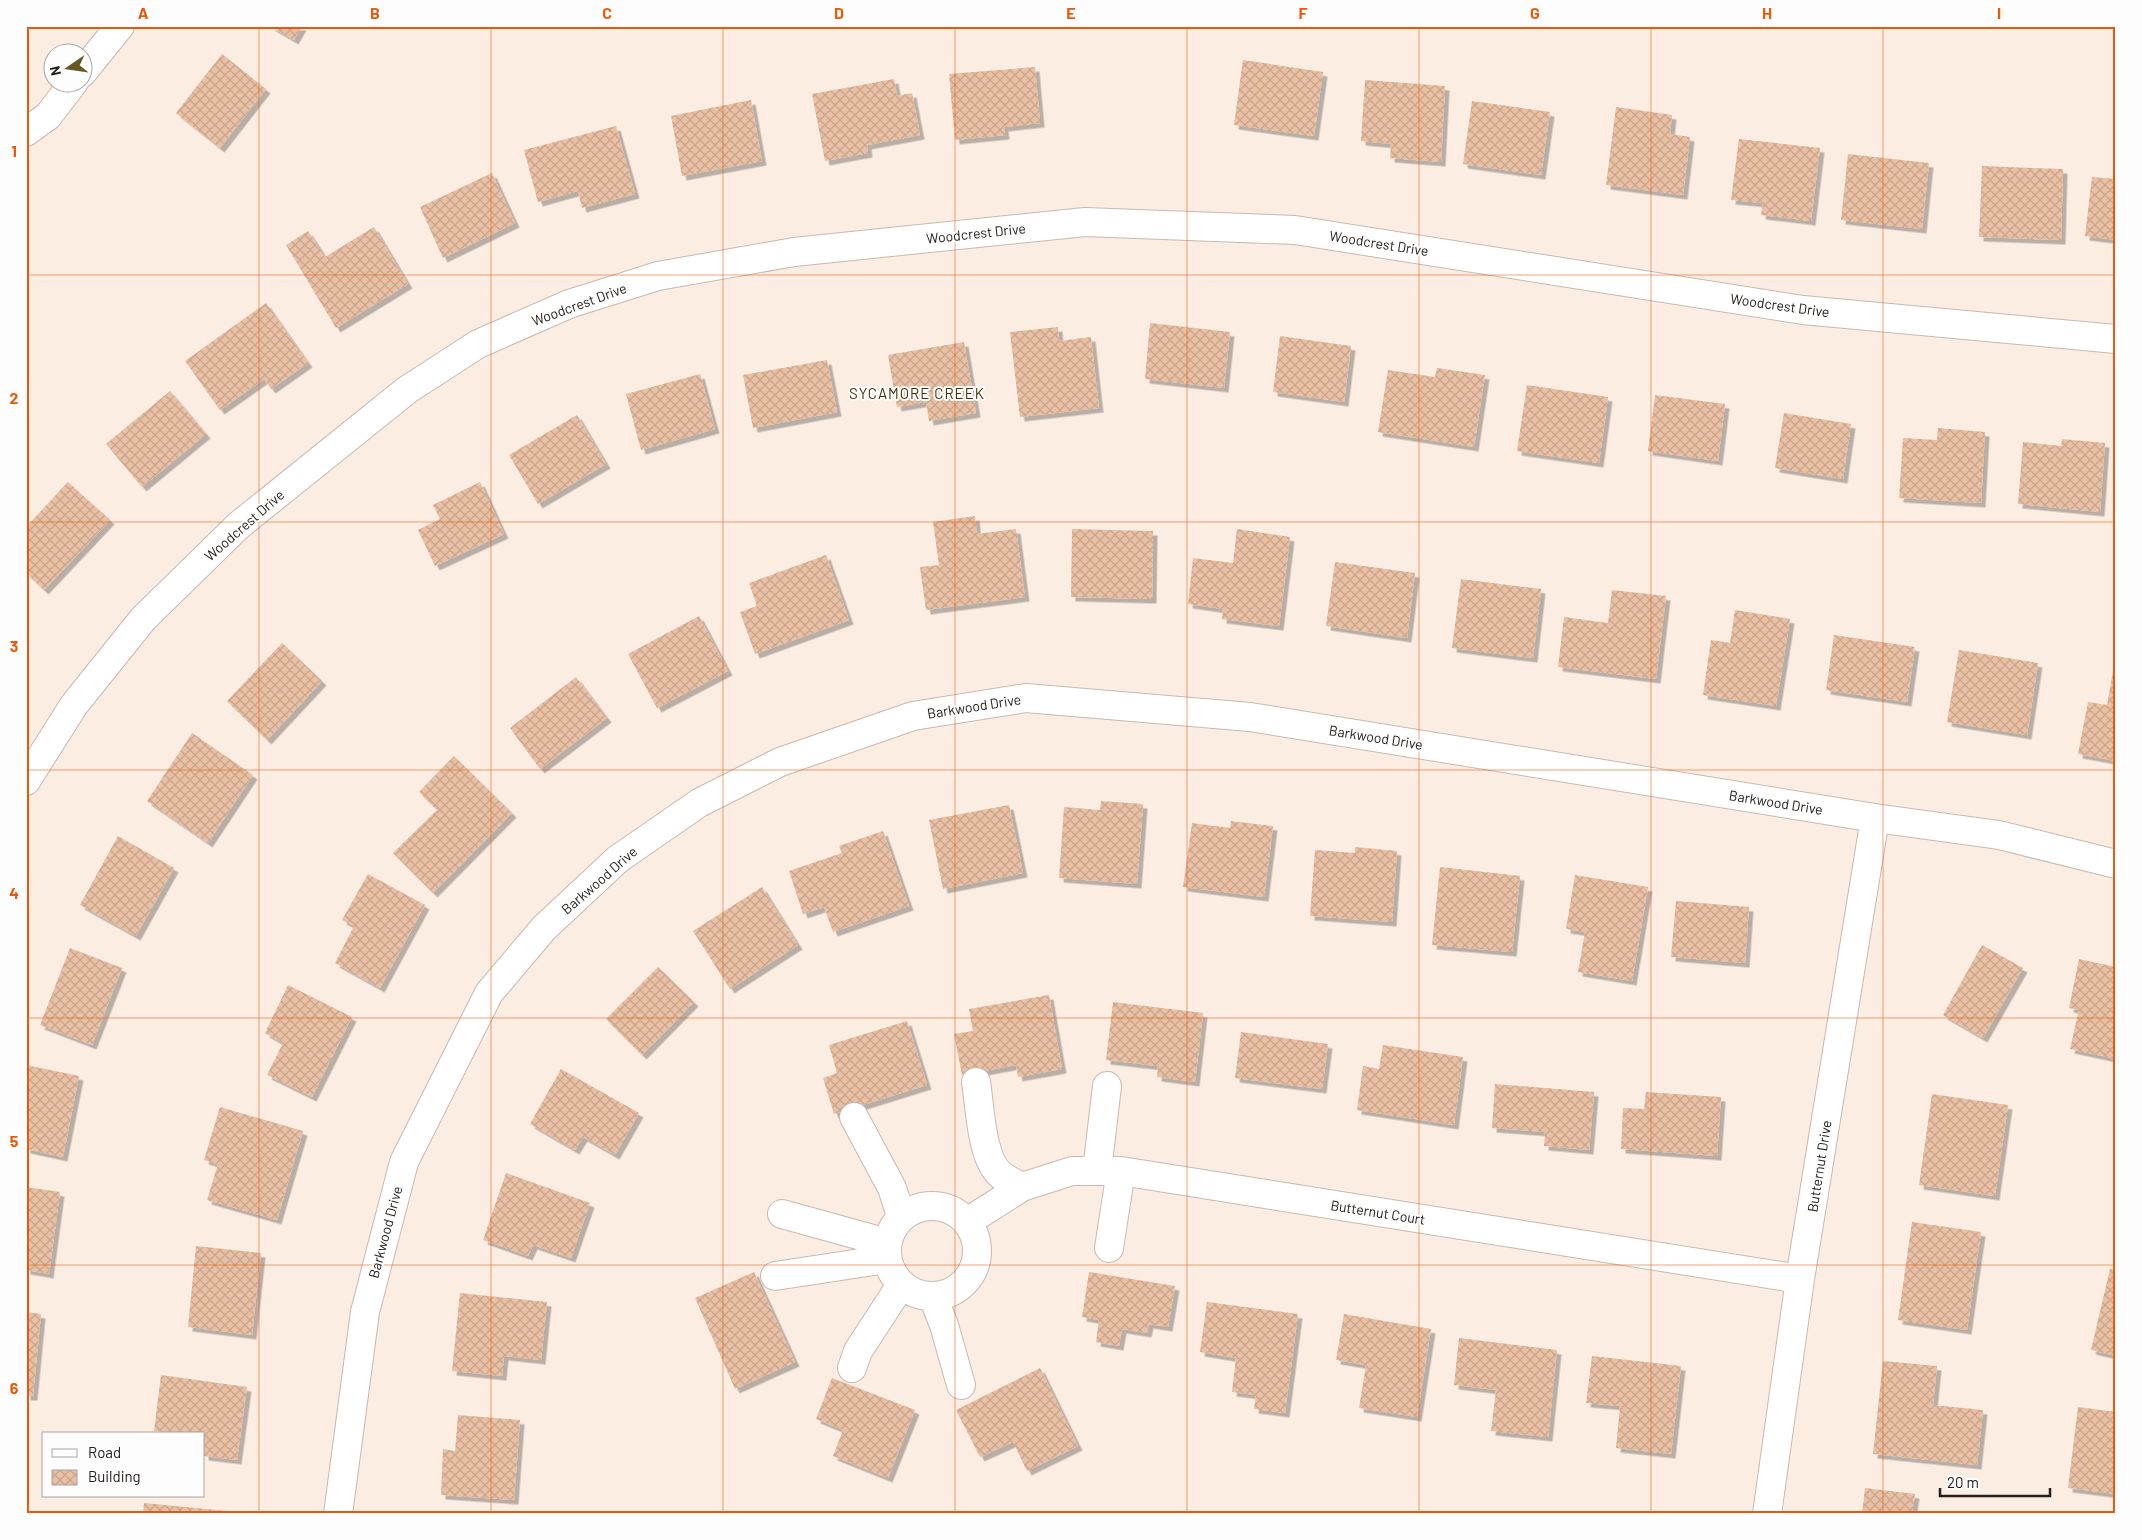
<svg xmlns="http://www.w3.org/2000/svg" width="2142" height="1540" font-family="Barlow,sans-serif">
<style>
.building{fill:url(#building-cross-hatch);filter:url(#shadow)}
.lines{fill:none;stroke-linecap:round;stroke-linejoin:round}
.minor-casing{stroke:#c7b9b0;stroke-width:30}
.minor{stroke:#fff;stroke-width:28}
.grid{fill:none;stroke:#e8590c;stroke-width:1;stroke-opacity:0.55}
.labels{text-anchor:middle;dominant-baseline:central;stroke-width:4;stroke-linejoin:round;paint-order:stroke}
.street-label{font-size:14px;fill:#25201c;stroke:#fdfdfd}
.neighbourhood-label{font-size:15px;letter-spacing:1px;fill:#3c3308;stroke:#fdfdfd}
.neatline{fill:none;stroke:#e8590c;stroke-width:2}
.grid-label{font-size:16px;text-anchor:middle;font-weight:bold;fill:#e8590c}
</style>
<defs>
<pattern id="building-cross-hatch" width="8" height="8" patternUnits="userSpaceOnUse" patternTransform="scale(1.25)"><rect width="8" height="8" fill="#e9c0a3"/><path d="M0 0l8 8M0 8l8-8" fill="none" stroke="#c8a58c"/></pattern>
<filter id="shadow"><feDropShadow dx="4.5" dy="4.5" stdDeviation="0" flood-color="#0004"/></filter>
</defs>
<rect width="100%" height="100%" fill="#fcede3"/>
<path class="building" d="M270 26H302L294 40Z
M222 54 266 89 220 148 176 113Z
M1243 60 1323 72 1314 136 1234 125Z
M1035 67 1040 123 1004 127 1005 135 955 140 949 74Z
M894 79 897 96 912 93 920 135 867 145 868 153 825 161 812 94Z
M1365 80 1445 86 1441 162 1390 158 1391 144 1361 141Z
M751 100 762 161 682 176 671 116Z
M1472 101 1550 112 1541 175 1463 164Z
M1616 107 1672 115 1670 134 1690 137 1683 195 1606 185Z
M616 126 635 194 582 208 578 191 538 202 524 150Z
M1739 139 1820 148 1811 221 1761 215 1763 203 1731 200Z
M1848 154 1929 163 1922 229 1841 220Z
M1982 166 2063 169 2061 240 1979 237Z
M492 173 515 223 443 258 420 207Z
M2092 177 2116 179V240L2085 236Z
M374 227 408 284 336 328 286 245 308 231 325 257Z
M266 303 308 363 271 389 264 379 220 410 185 361Z
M1150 323 1230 332 1224 388 1145 379Z
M1058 327 1059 341 1091 337 1099 408 1020 417 1010 332Z
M1280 336 1351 346 1344 402 1273 392Z
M964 342 976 413 929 421 926 402 897 407 888 355Z
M827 360 837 412 753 428 743 375Z
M1437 368 1485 375 1474 447 1378 432 1388 370 1435 377Z
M700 374 715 429 641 450 626 394Z
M1527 385 1608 397 1599 463 1517 451Z
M170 391 206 434 142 487 106 444Z
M1655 395 1725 404 1718 461 1648 451Z
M1784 413 1851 424 1843 479 1775 468Z
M577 415 606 464 538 504 509 455Z
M1938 428 1985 432 1981 503 1899 498 1903 438 1937 440Z
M2062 439 2105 443 2100 512 2018 504 2023 442 2061 446Z
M68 482 110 520 44 590 26 573V527Z
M480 482 504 534 435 566 418 530 440 519 433 505Z
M975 516 977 534 1016 529 1025 597 926 610 920 567 939 565 933 522Z
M1072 529 1153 531 1152 599 1071 597Z
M1237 529 1290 537 1279 626 1222 619 1223 609 1188 604 1193 558 1233 563Z
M826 555 849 620 755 654 740 612 757 606 749 583Z
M1335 562 1415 573 1407 638 1326 626Z
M1461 579 1541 589 1533 658 1452 648Z
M1612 590 1666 596 1656 679 1558 667 1564 617 1608 623Z
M1735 610 1790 619 1776 706 1703 695 1711 640 1730 643Z
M699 616 728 671 657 708 628 654Z
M1834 635 1915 647 1907 702 1826 690Z
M282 643 322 681 267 740 227 701Z
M1959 650 2038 663 2027 735 1947 722Z
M2113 671 2116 672V761L2078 754 2088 702 2107 705Z
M576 677 607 718 540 769 510 728Z
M192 733 253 775 208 843 147 801Z
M454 756 512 813 433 893 393 853 437 810 419 792Z
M1101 801 1143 804 1137 884 1059 878 1064 807 1100 810Z
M1009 805 1023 873 943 889 929 820Z
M1231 821 1273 826 1264 897 1183 887 1192 823 1230 828Z
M883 831 909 906 833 932 824 907 803 914 789 871 842 853 839 846Z
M118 836 174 868 136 936 80 905Z
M1355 847 1397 851 1392 922 1310 916 1315 850 1355 853Z
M1440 867 1520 876 1512 952 1432 945Z
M368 874 425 905 380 988 335 963 354 926 342 920Z
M1575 875 1648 887 1632 981 1578 972 1585 932 1566 929Z
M762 887 798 945 730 989 693 931Z
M1676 901 1749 907 1745 963 1671 957Z
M1982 945 2023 968 1983 1038 1943 1015Z
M70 948 122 968 92 1045 40 1025Z
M2079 959 2116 967V1059L2070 1049 2079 1010 2069 1008Z
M658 967 694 1002 642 1055 606 1019Z
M288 985 352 1017 312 1097 267 1075 283 1043 265 1033Z
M1049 995 1062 1069 1018 1077 1016 1065 962 1075 954 1034 973 1031 969 1009Z
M1113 1002 1203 1013 1195 1082 1157 1077 1158 1066 1106 1060Z
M907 1021 927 1085 834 1114 823 1078 837 1073 829 1045Z
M1241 1032 1328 1044 1322 1089 1235 1078Z
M1383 1045 1463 1057 1454 1125 1357 1110 1363 1066 1379 1069Z
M26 1065 79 1076 63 1157 26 1149Z
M561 1069 639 1113 615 1155 583 1137 575 1150 530 1124Z
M1495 1084 1594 1092 1589 1150 1544 1146 1545 1132 1492 1128Z
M1646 1092 1721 1097 1717 1156 1621 1149 1623 1108 1644 1109Z
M1932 1094 2008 1105 1995 1196 1919 1185Z
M220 1107 303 1131 277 1220 207 1200 218 1164 204 1160Z
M506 1173 590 1203 571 1258 533 1245 528 1256 483 1240Z
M26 1187 60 1192 49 1274 26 1270Z
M1912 1222 1981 1232 1967 1330 1898 1320Z
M196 1246 261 1253 252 1335 188 1327Z
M2110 1269 2116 1270V1356L2091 1350Z
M754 1272 795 1362 735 1389 695 1298Z
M1089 1272 1175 1286 1168 1327 1149 1324 1147 1333 1122 1329 1119 1346 1096 1342 1099 1320 1082 1317Z
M460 1293 547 1302 541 1360 504 1356 502 1376 452 1371Z
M1207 1302 1298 1314 1285 1413 1254 1409 1256 1395 1232 1392 1236 1358 1200 1352Z
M26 1312 41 1314 33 1396H26Z
M1344 1314 1431 1329 1417 1417 1359 1408 1366 1365 1336 1360Z
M1459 1338 1557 1350 1548 1437 1491 1431 1496 1390 1454 1385Z
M1592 1356 1681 1366 1671 1454 1616 1448 1620 1406 1586 1403Z
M1883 1361 1937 1366 1933 1405 1983 1410 1977 1465 1873 1454Z
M1040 1368 1078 1446 1027 1471 1013 1442 980 1457 956 1410Z
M161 1375 247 1387 237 1460 204 1456V1434L154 1431Z
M832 1378 915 1410 888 1478 833 1456 843 1430 816 1419Z
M2078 1407 2116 1412V1494L2068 1488Z
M458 1415 520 1420 514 1500 441 1495 443 1449 455 1451Z
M1865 1488 1915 1494 1912 1514H1862Z
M144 1503 227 1511V1514H143Z"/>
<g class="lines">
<defs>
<path id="minor" d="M82 73 120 26
M26 132 48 116 74 82
M26 781 74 705 143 619 238 526 407 390 478 344 569 304 658 276 794 252 1085 222 1295 230 1803 310 2116 339
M976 1082C980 1106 981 1159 1001 1175 1007 1180 1015 1183 1022 1187
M854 1117 892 1188 901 1216
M1097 1171 1107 1086
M887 1251a45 45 0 1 1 90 0a45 45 0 1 1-90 0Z
M782 1214 887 1243
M967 1222 1022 1187 1072 1171H1121L1800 1279
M1109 1248 1121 1171
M775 1276 887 1259
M933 1297 944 1325 961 1385
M852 1368 858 1351 901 1285
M338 1514 365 1312 404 1162 489 993 544 928 618 859 699 803 780 762 913 716 1026 698 1250 717 1875 818 1999 835 2116 864
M1767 1514 1800 1279 1875 818"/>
</defs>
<use href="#minor" class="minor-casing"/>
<use href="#minor" class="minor"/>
</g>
<path class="grid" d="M259 26V1514M491 26V1514M723 26V1514M955 26V1514M1187 26V1514M1419 26V1514M1651 26V1514M1883 26V1514M26 275H2116M26 522H2116M26 770H2116M26 1018H2116M26 1265H2116"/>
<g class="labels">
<g class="street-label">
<text transform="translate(976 233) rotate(-6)">Woodcrest Drive</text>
<text transform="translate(1379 243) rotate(9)">Woodcrest Drive</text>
<text transform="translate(579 304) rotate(-20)">Woodcrest Drive</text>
<text transform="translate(1780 305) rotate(8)">Woodcrest Drive</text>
<text transform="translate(244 525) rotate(-41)">Woodcrest Drive</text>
<text transform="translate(974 706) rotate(-9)">Barkwood Drive</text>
<text transform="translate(1376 737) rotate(9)">Barkwood Drive</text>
<text transform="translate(1776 802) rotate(9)">Barkwood Drive</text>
<text transform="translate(599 880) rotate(-41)">Barkwood Drive</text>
<text transform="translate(1819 1166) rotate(-81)">Butternut Drive</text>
<text transform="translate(1378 1212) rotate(9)">Butternut Court</text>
<text transform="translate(385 1232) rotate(-75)">Barkwood Drive</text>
</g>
<g class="neighbourhood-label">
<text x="917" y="393">SYCAMORE CREEK</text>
</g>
</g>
<rect width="2142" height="1540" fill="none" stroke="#fdfdfd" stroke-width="55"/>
<rect x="42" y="1432" width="162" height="65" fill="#fdfdfd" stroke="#a7a5a3"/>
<rect x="52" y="1449" width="25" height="8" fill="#ffffff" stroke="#a7a5a3"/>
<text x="88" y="1458" font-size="15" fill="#25201c">Road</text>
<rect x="52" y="1470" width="25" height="15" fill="url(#building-cross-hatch)" stroke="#a7a5a3"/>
<text x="88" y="1482" font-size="15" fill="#25201c">Building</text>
<g transform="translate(68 68) rotate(257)"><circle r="24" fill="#fdfdfd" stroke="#a7a5a3"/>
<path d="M0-4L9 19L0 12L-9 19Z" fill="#655a26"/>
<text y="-8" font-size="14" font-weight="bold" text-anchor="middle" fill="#25201c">N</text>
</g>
<path d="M1940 1488v8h110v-8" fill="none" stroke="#25201c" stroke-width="2.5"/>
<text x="1947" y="1488" font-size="15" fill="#25201c" stroke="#fdfdfd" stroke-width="4" paint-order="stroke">20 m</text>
<rect x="28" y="28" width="2086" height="1484" class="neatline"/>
<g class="grid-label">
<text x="143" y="19">A</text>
<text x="375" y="19">B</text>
<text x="607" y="19">C</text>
<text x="839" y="19">D</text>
<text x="1071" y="19">E</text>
<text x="1303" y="19">F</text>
<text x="1535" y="19">G</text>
<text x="1767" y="19">H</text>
<text x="1999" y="19">I</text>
<text x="14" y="157">1</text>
<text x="14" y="404">2</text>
<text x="14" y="652">3</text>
<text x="14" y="899">4</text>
<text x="14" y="1147">5</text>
<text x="14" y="1394">6</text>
</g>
</svg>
